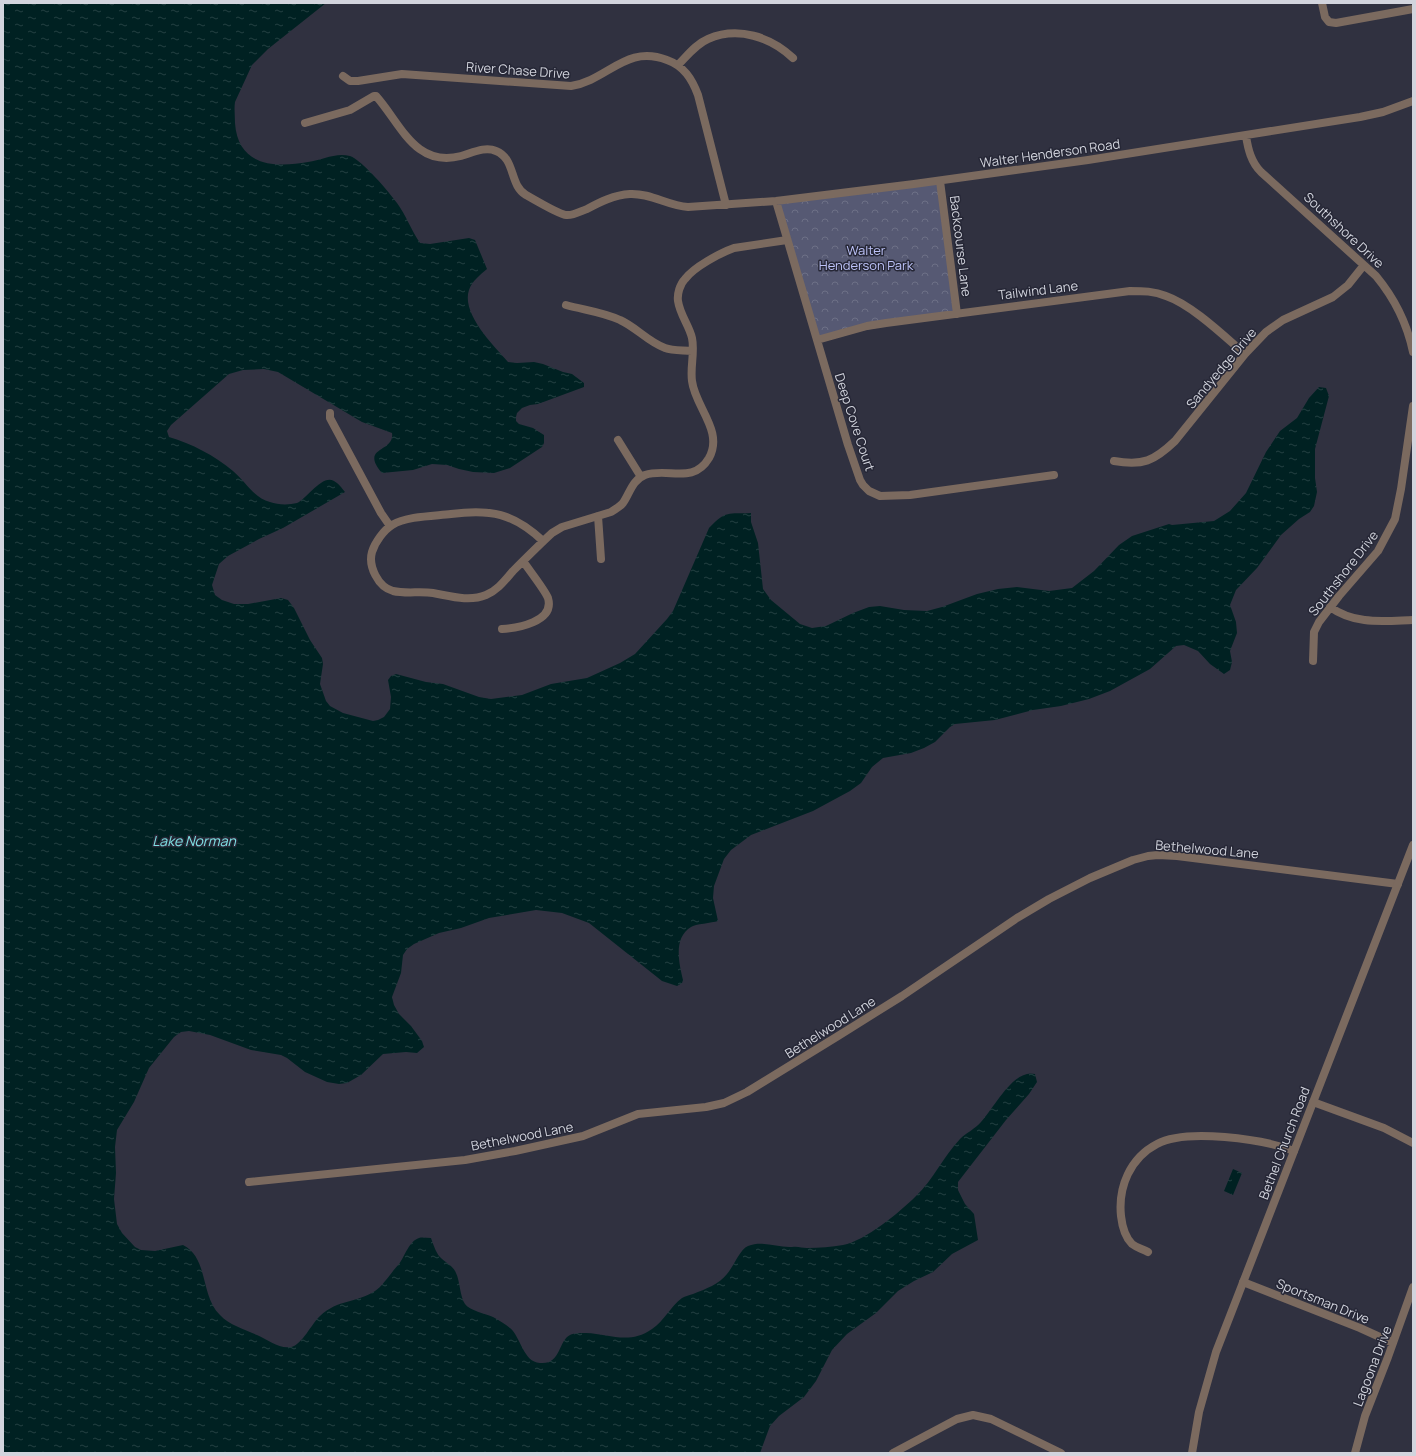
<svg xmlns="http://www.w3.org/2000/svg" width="1416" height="1456" font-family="Manrope,sans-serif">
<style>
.park{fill:url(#park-crowns)}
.water{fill:url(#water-ripples)}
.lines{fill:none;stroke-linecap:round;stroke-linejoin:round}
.minor{stroke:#7b6a5f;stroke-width:8}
.tertiary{stroke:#7b6a5f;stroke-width:8}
.labels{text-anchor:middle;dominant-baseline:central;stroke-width:3;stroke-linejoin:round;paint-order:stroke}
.street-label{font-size:13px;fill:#d2d4dd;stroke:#262736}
.park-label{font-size:13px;fill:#bdc3f8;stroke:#262736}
.water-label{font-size:14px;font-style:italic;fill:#7ee0e4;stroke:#262736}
</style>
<defs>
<pattern id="park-crowns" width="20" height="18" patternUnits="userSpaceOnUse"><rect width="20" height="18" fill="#565973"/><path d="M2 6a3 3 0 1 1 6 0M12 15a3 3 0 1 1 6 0" fill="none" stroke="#6d7086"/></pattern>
<pattern id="water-ripples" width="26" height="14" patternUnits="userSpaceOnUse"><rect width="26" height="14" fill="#002122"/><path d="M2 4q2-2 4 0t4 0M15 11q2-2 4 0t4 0" fill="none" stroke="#244042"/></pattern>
</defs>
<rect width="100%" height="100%" fill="#303140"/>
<path class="park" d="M940 181 957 313 817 339 777 201Z"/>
<path class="water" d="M3 3H326L268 49 252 65 235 102C234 109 235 116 235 123 238 166 274 168 308 162 322 160 336 152 350 156 362 160 389 192 397 203 406 215 411 230 420 243L430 244 469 238 475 240 487 269C480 275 472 281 469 290 461 314 494 346 508 362L517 363 534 362 543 364 563 372 572 374 584 383V387L538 404 530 405 522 408 517 413 516 417V421L519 424 533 428 544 435V443L542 447 510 468 494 473 473 472 459 469 447 465 432 464 413 470 382 473C359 446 395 453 392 433L362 422 278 372 264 369 243 370 229 374 171 425 167 431 169 437C192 444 214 455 233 471 245 481 254 498 270 502 278 505 289 505 297 503 307 499 322 474 334 481 338 483 342 488 345 492L283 528 259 539 228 556 219 564 212 585 215 595 222 600 234 604H248L281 598 288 600 294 608 310 640 322 658 323 664 320 684 326 701 330 706 343 713 373 721 378 720 384 717 390 709 391 697 388 680 391 676 396 674 426 682 443 684 479 697 491 699 522 695 551 684 587 678 620 663 635 654 667 619 673 611 709 528C726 510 728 514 751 513V522L758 543 763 589 771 600 800 624 812 628 826 626 853 613 869 607 880 606 904 610 927 611 942 607 977 594 998 589 1017 587 1049 591 1072 588 1094 571 1119 545 1132 536 1169 524 1172 525 1214 521 1230 511 1246 493 1266 452 1280 431 1297 418 1309 398 1319 387 1326 388 1329 396 1315 449V478L1317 492 1314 506 1310 512 1299 519 1281 535 1257 568 1236 590 1230 605 1236 622 1237 633 1230 651 1232 662 1230 670 1224 674 1210 664 1198 651 1184 645 1176 646 1150 669 1110 691 1089 699 1061 706 1033 710 995 720 955 724 950 727 935 742 924 748 911 753 883 758 872 767 861 783 850 791 813 811 751 835 731 850 724 859 714 886 713 898 718 921C712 923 695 924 691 927 673 938 679 963 683 980L682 983 677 986 662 981 589 923 562 913 536 910 489 918 461 928 439 933 414 944 407 949 403 955 401 973 392 997 394 1005 399 1014 411 1026 422 1041 424 1047 417 1053 406 1052 383 1054 361 1075 347 1083 339 1084 327 1082 305 1072 287 1058 281 1055 251 1050 210 1035 189 1031 181 1032 174 1037 149 1068 134 1102 117 1130 115 1147 116 1173 114 1199 117 1224 122 1233 135 1247 141 1250 155 1251 183 1245C209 1258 200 1296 220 1315 229 1325 246 1330 257 1335 268 1340 279 1349 291 1347 302 1345 312 1323 320 1316 338 1299 357 1303 375 1291 383 1286 392 1271 399 1264 405 1256 409 1241 419 1238 422 1237 427 1238 431 1238 433 1244 436 1252 439 1256 445 1263 453 1265 456 1273 460 1281 460 1297 465 1304 469 1310 486 1314 493 1317 499 1320 505 1324 510 1328 521 1337 523 1362 540 1363 561 1365 558 1341 570 1335 574 1333 582 1333 586 1333 610 1334 629 1345 652 1329 664 1321 671 1306 682 1298 685 1296 690 1295 693 1294 706 1289 719 1284 727 1274 734 1266 740 1249 748 1246 763 1240 778 1248 792 1247 798 1246 802 1248 807 1248 819 1248 832 1247 843 1245 865 1241 900 1212 916 1196 933 1180 943 1157 960 1139 966 1133 975 1129 981 1122 994 1108 1014 1068 1035 1074L1037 1082 1029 1094 1006 1120 958 1182V1190L965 1204 974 1214 978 1240 952 1254 933 1272 914 1281 898 1291 876 1313 847 1334 832 1350 816 1381 804 1397 779 1416 770 1426 760 1453H3Z
M1233 1169 1242 1173 1233 1195 1224 1191Z"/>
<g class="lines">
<path class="minor" d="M1322 3 1325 17 1329 22 1336 23 1413 9
M678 65C687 56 696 44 708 39 738 26 771 37 793 58
M343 76 350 81H358L402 74 571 86C608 80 626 44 667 60 684 66 692 79 698 95L726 205
M305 123 350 110 374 96H376C401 124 415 168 461 156 472 153 485 146 496 151 516 159 509 185 526 195 533 199 560 215 566 215 573 216 581 211 587 209 600 202 614 195 630 194 651 193 668 206 688 207L776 201 914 184 1088 160 1360 117 1383 112 1413 101
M1246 136C1248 149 1251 162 1261 172L1376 276C1395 299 1407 323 1413 352
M940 181 957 314
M776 201 848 445 860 480 863 485 869 491 880 496 910 495 1054 475
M566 305C584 310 603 312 620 320 636 327 648 342 665 348 673 351 683 350 692 351
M817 340 867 326 886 323 1130 291C1143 291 1154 291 1166 296 1192 305 1224 336 1245 354
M330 413V418L381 513 390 526
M618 440 641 477
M1114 461C1143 466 1154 461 1175 441L1245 354 1266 332 1283 320 1333 297 1348 285 1364 265
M598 516 601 559
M543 541C513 513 491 509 451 514 434 516 407 516 392 525 384 530 375 542 372 552 368 566 378 587 393 591 406 594 420 591 433 593 450 596 469 602 486 595 498 590 505 580 513 571 526 558 539 545 552 533L562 527 611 512C615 509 620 507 623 503 630 493 632 480 645 475 668 467 693 485 709 458 724 431 695 407 692 381 690 367 695 352 692 338 689 325 680 315 678 301 677 294 680 284 685 279 694 267 720 253 734 248L787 240
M1330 607C1355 625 1383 621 1413 620
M502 629C517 628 555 622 548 598 545 590 529 570 523 561
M1313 661 1314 632 1319 622 1339 596 1378 551 1395 519 1401 489 1413 406
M1313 1102 1384 1128 1413 1143
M249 1182 465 1160 515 1151 583 1136 638 1114 706 1107 724 1103 747 1092 838 1036 902 996 1017 918 1049 899 1090 878 1133 860 1148 856 1158 855 1177 856 1398 884
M1148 1252C1143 1249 1137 1248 1132 1244 1125 1237 1122 1225 1121 1216 1118 1187 1130 1158 1157 1144 1186 1128 1263 1139 1294 1151
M1243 1282 1360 1328 1393 1343
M893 1453 957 1419 973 1415 991 1419 1061 1453
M1355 1453 1365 1416 1388 1357 1413 1287"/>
<path class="tertiary" d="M1192 1453 1199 1412 1216 1352 1413 845"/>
</g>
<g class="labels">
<g class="street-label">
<text transform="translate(518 70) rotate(4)">River Chase Drive</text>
<text transform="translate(1050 153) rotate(-8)">Walter Henderson Road</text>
<text transform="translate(1344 230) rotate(43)">Southshore Drive</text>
<text transform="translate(961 246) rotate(83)">Backcourse Lane</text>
<text transform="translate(1038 290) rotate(-7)">Tailwind Lane</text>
<text transform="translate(1221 368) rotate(-50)">Sandyedge Drive</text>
<text transform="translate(855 422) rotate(72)">Deep Cove Court</text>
<text transform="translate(1343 573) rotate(-52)">Southshore Drive</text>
<text transform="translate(1207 849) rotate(5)">Bethelwood Lane</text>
<text transform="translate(830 1027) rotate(-32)">Bethelwood Lane</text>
<text transform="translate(522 1136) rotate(-11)">Bethelwood Lane</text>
<text transform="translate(1284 1143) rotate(-69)">Bethel Church Road</text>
<text transform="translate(1323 1301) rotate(22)">Sportsman Drive</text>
<text transform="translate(1372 1366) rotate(-69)">Lagoona Drive</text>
</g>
<g class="park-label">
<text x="866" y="250">Walter<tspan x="866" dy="15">Henderson Park</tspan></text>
</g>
<g class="water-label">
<text x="194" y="840">Lake Norman</text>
</g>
</g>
<rect width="1416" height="1456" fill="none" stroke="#d2d4dd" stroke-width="8"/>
</svg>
